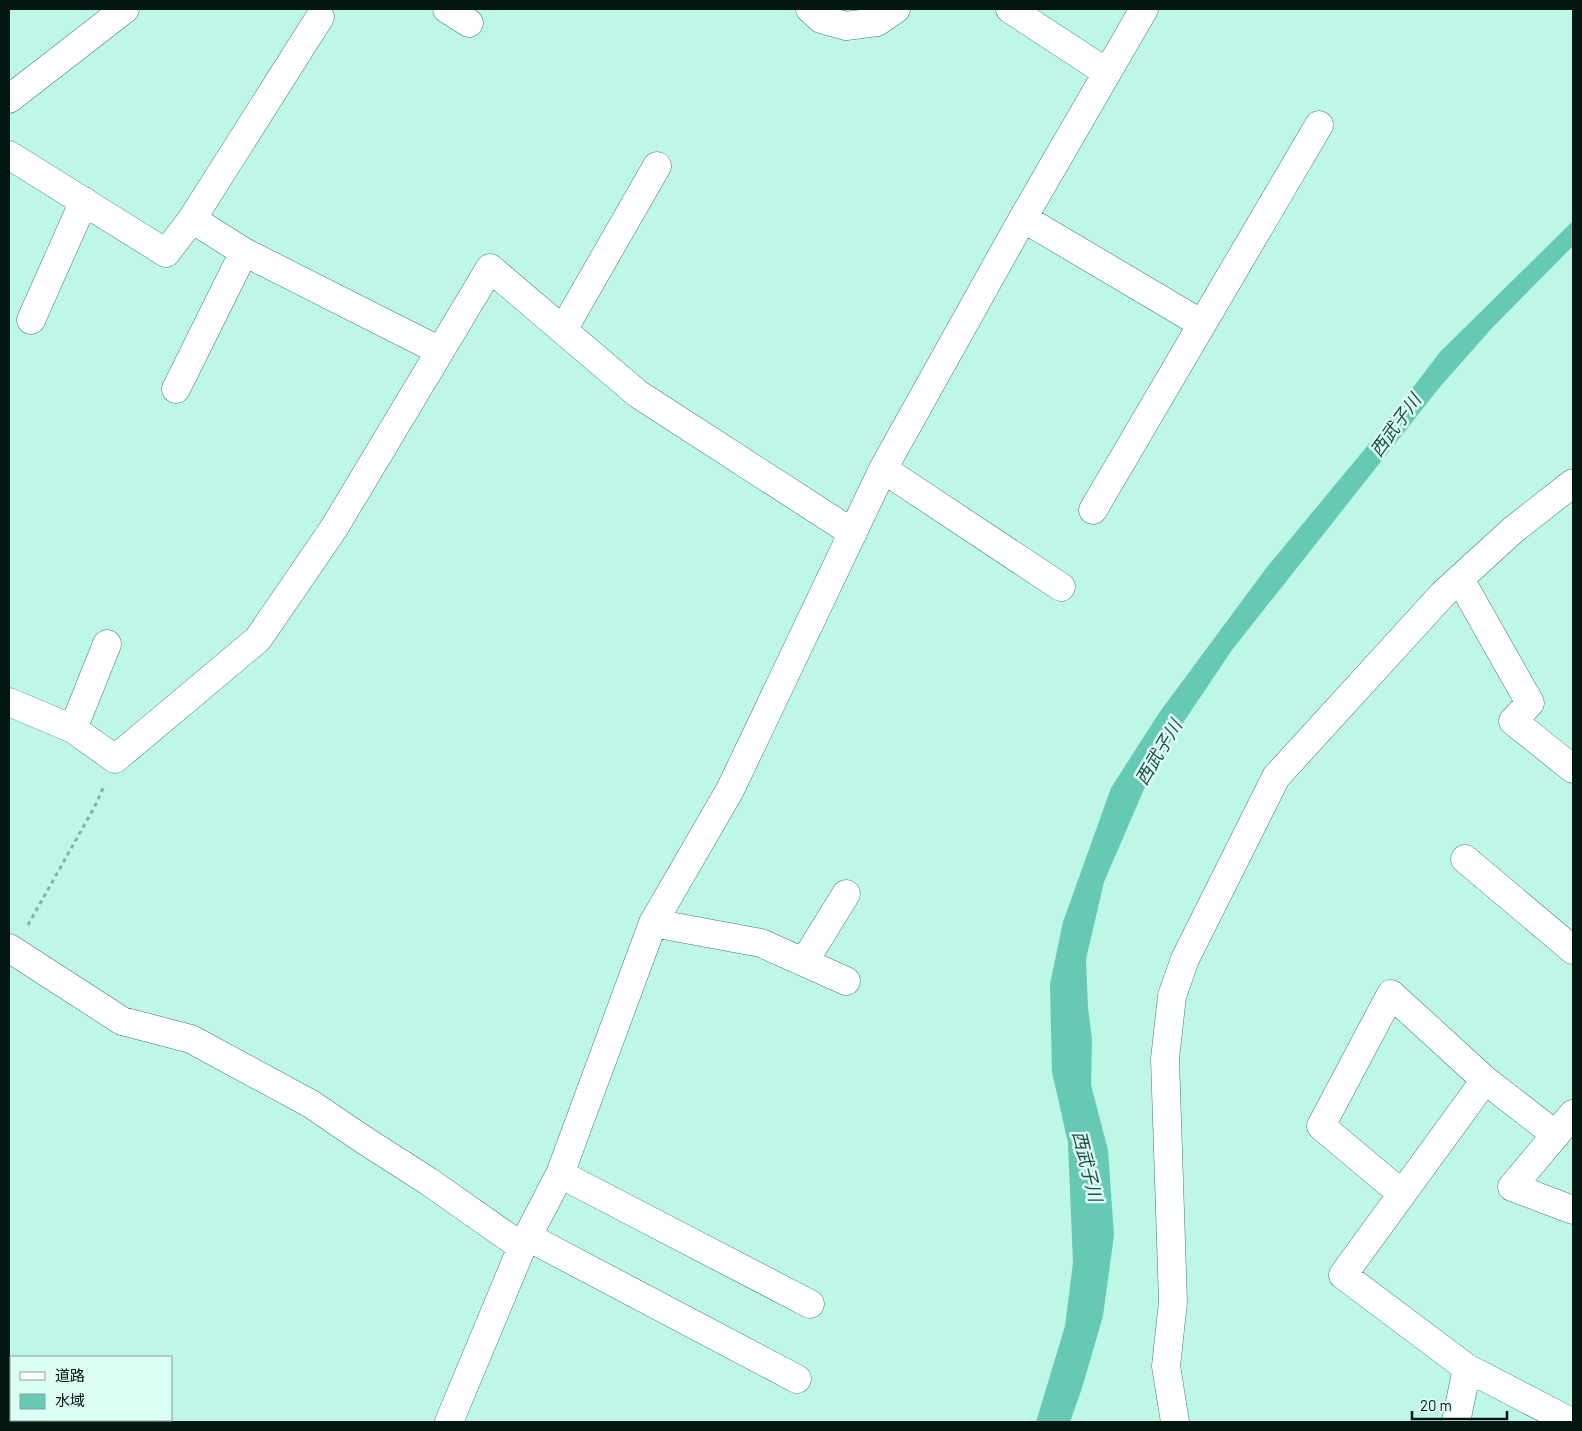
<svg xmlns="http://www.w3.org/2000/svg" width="1582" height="1431" font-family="Barlow,'Noto Sans JP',sans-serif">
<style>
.water{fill:#66c9b4}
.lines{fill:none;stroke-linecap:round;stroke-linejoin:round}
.street-casing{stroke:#447a6e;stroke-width:29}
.path{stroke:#84b0a6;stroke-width:3;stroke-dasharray:4 4;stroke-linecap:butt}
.street{stroke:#fff;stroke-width:28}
.labels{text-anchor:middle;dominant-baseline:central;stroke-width:5;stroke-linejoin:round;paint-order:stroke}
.water-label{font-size:18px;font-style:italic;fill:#204c43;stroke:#ddfef5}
</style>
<rect width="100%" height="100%" fill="#bef6e8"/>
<path class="water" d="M1573 221V246L1492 328 1439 388 1232 650 1154 766 1104 882 1086 959 1088 1008 1092 1039 1091 1085 1108 1150 1114 1235 1103 1316 1082 1388 1070 1422H1036L1065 1326 1073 1263 1068 1143 1052 1072 1050 984 1063 922 1111 788 1159 713 1267 567 1383 427 1440 352Z"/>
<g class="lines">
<defs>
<path id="street" d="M447 9 469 23
M810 9 821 19 846 26 877 22 896 9
M1010 9 1106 72
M9 99 125 9
M9 155 166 253 192 219 244 252 440 351
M1023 218 1202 324
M192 219 320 17
M31 320 84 201
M563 330 657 166
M176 389 244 252
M883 469 1061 587
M1093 510 1319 125
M1460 579 1530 703 1513 721 1573 769
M9 702 73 729 115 759 258 639 334 528 490 268 638 394 853 533
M73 729 107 644
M1465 859 1573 950
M653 923 761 943 846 981
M9 948 122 1021 191 1039 311 1104 364 1140 428 1181 522 1247
M804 962 846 894
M1573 1114 1512 1187 1573 1210
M560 1174 810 1304
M1402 1194 1321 1126 1391 994 1485 1080
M528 1237 797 1379
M1467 1368 1571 1422
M449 1422 522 1247 560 1174 653 923 730 790 883 469 1023 218 1144 9
M1175 1422 1166 1366 1173 1302 1165 1059 1172 996 1185 959 1276 777 1443 594 1513 530 1573 483
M1456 1422 1467 1368 1343 1275 1485 1080 1556 1135"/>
</defs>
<use href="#street" class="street-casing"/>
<path class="path" d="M28 925 95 806 104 786"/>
<use href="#street" class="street"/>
</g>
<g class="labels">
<g class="water-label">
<text transform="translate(1395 425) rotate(-54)">西武子川</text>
<text transform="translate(1158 752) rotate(-59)">西武子川</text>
<text transform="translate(1088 1166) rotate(76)">西武子川</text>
</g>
</g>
<rect width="1582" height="1431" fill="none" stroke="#021612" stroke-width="20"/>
<rect x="10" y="1356" width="162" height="65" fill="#ddfef5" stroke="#85a19a"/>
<rect x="20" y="1372" width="25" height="8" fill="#ffffff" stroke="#85a19a"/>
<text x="55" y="1381" font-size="15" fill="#021612">道路</text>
<rect x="20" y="1394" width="25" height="15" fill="#66c9b4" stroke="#85a19a"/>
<text x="55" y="1406" font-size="15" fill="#021612">水域</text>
<path d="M1412 1411v8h95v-8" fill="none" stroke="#021612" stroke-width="2.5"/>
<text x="1420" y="1411" font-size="15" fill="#021612" stroke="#ddfef5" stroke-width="4" paint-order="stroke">20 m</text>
</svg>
